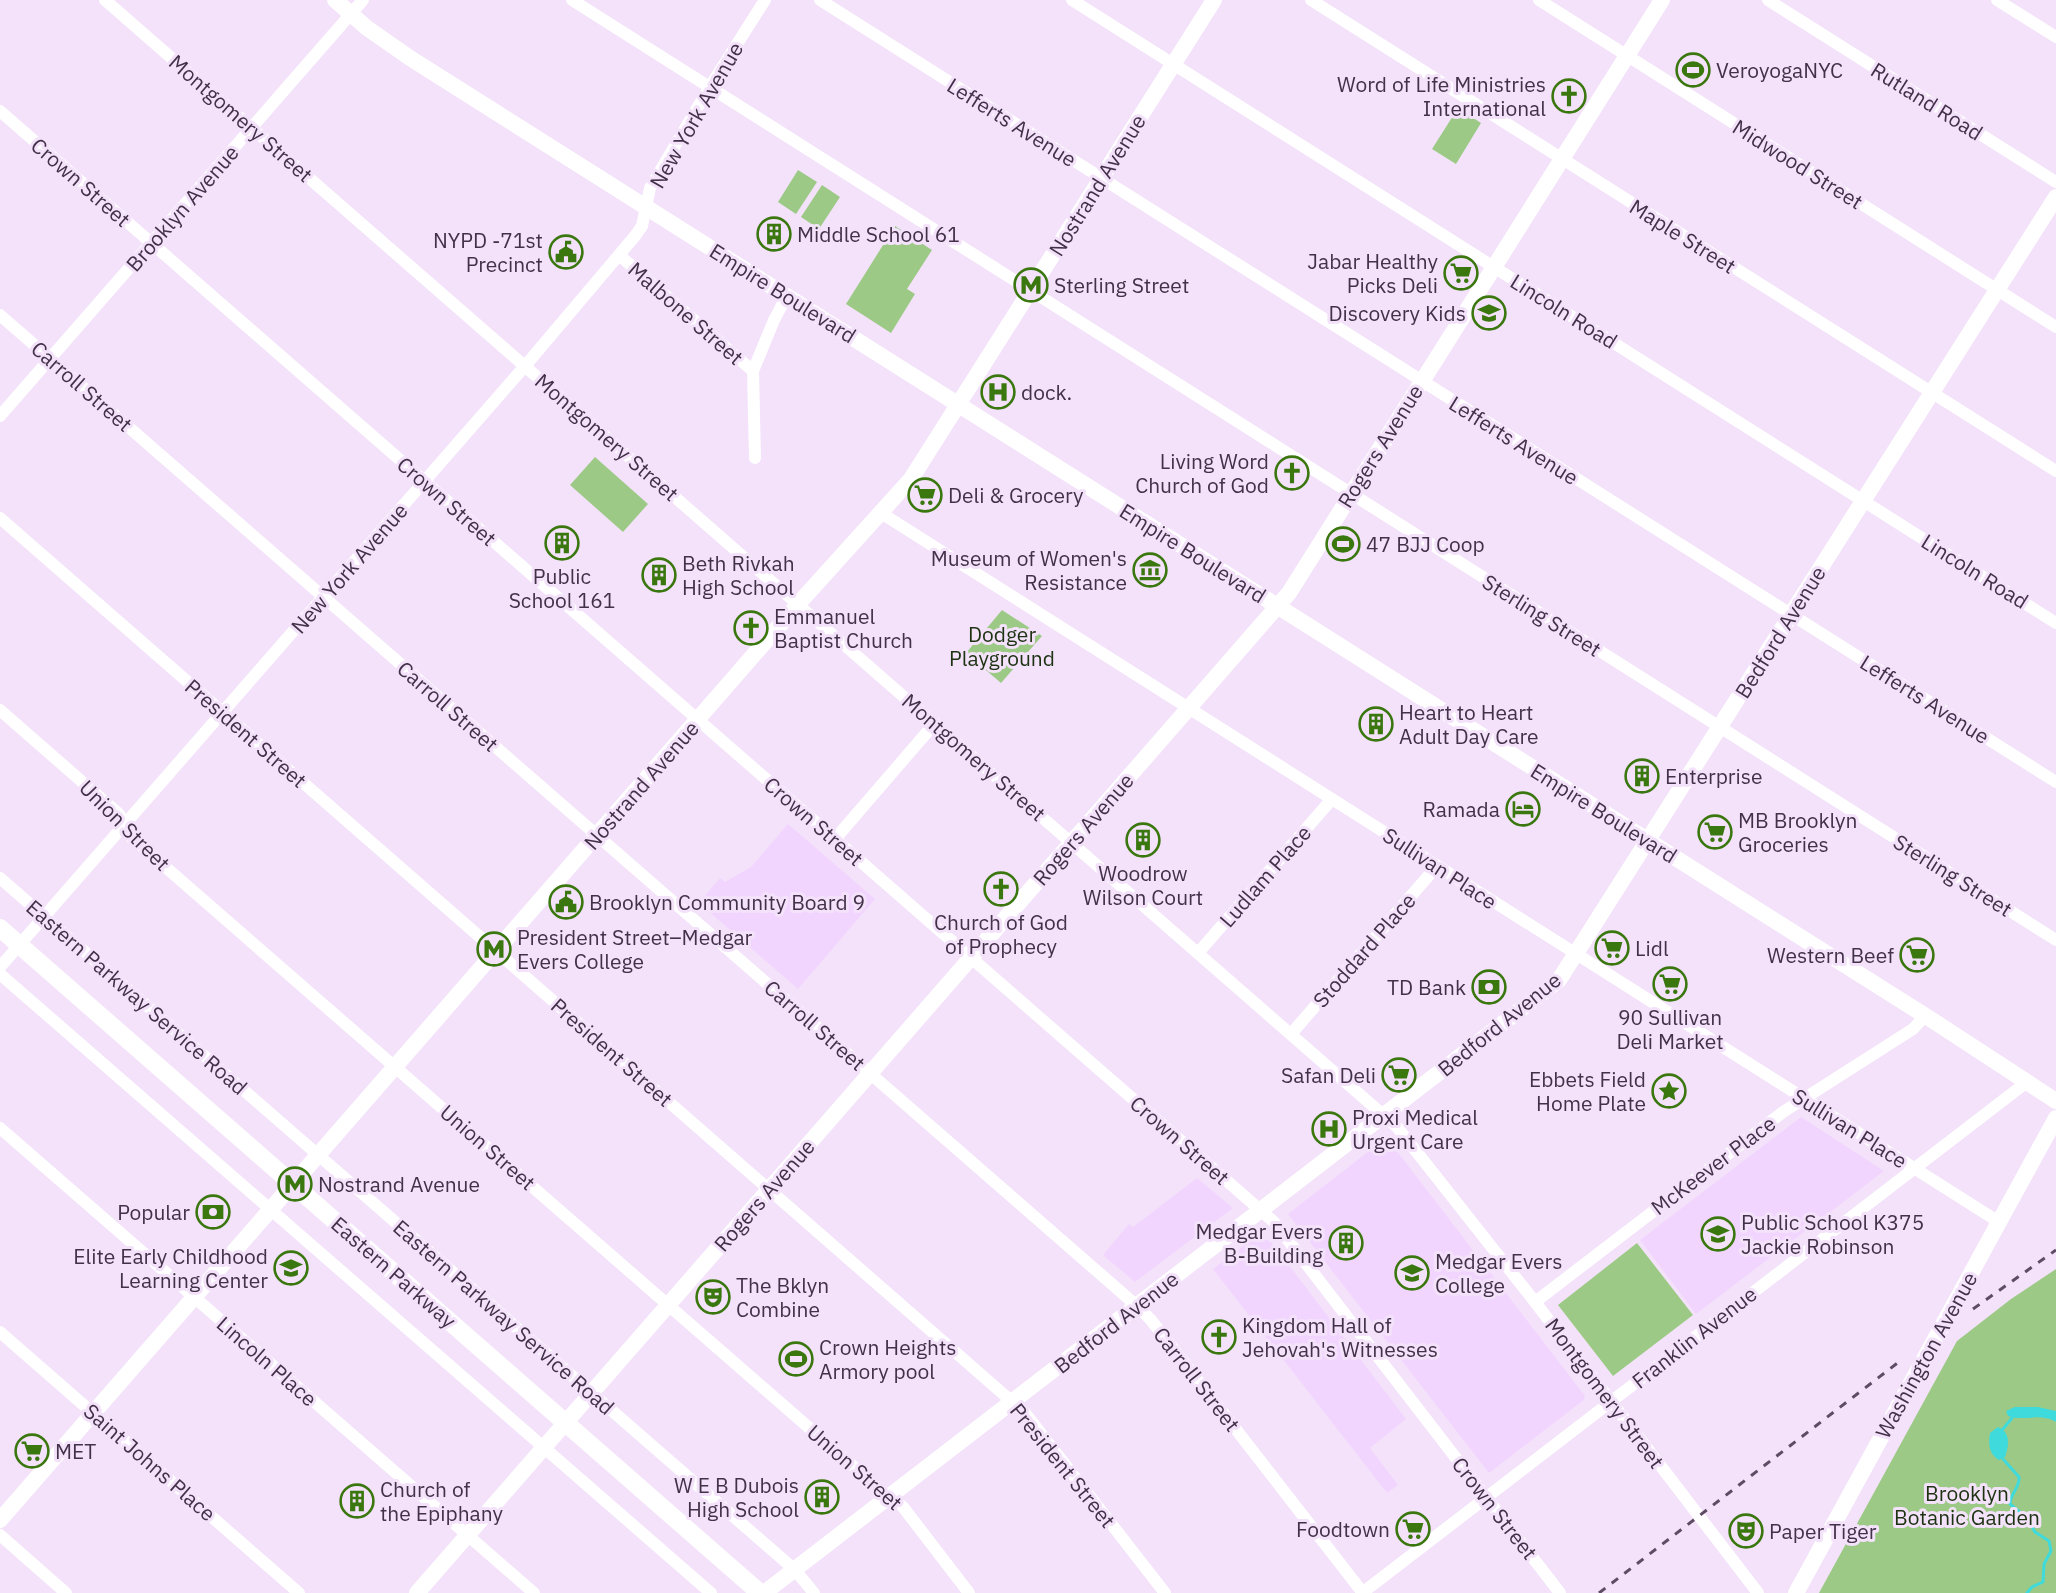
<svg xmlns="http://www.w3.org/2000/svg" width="2056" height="1593" font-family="'IBM Plex Sans',sans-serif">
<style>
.built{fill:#f2d5fe}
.green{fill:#9cca86}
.water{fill:#3fdadc}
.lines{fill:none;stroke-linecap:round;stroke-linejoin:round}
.stream{stroke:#3fdadc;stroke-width:3}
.street{stroke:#fff;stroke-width:12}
.secondary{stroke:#fff;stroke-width:16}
.primary{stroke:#fff;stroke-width:18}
.rail{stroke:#5d4c64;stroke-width:3;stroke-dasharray:8 8;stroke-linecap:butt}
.labels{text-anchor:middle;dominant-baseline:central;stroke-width:6;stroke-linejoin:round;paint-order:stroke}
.poi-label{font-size:21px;fill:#423149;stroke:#f3e2fa;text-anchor:start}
.street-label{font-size:21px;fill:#423149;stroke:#f3e2fa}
.park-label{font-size:21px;fill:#1d3211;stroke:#f3e2fa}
</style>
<rect width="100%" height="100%" fill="#f3e2fa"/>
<path class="built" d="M788 824 875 899 798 989 699 903 720 878 725 882 751 867Z
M1801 1117 1884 1171 1696 1314 1640 1240Z
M1378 1144 1393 1146 1585 1396 1584 1400 1489 1473 1288 1214Z
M1197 1178 1233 1208 1135 1282 1103 1255 1129 1224 1133 1227Z
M1258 1235 1272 1243 1406 1419 1370 1448 1398 1485 1387 1493 1213 1269Z"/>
<path class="green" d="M1458 108 1481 123 1456 164 1432 149Z
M798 170 817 182 796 214 778 202Z
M822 185 840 197 819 229 801 217Z
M895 226 932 250 907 289 915 294 891 333 846 304Z
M595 457 648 504 623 532 570 485Z
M1002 610 1042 636 1001 683 966 653Z
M1637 1243 1693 1315 1613 1376 1558 1305Z
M2056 1269V1593H1819L1957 1341 2011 1299Z"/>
<path class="water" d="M2015 1407H2038L2056 1411V1422C2040 1412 2024 1422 2008 1416L2006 1411Z
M1998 1427C2011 1432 2009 1446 2005 1457L1999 1460C1989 1454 1988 1444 1990 1433Z"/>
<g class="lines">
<path class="stream" d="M2003 1429 2012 1418
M2003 1459 2019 1477C2020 1488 2010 1494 2010 1504L2027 1518 2035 1532 2049 1541 2051 1551 2044 1564 2043 1582 2032 1587 2027 1593"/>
<path class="street" d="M105 0 1397 1127 1535 1302 1758 1593
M572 0 2056 940
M820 0 2056 782
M1072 0 2056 623
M1311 0 2056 471
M1539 0 2056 327
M1768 0 2056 182
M1997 0 2056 37
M0 111 1274 1222 1560 1593
M619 255 753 371
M0 315 1137 1306 1151 1320 1363 1593
M0 416 363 0
M755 458 753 371 774 320 787 296
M881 513 1999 1222
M0 518 1025 1413 1165 1593
M0 710 119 814 131 837 877 1487 903 1507 969 1593
M835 839 935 723
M0 878 795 1570 814 1593
M1198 953 1332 799
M0 967 525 366 635 236 642 226 650 188 709 88 765 0
M0 974 711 1593
M1291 1034 1437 866
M0 1128 534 1593
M1535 1302 1783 1112 1913 1029 1925 1016
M0 1332 299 1593
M0 1535 66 1593
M1362 1593 2027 1082"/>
<path class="secondary" d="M335 0 367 28 410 58 1932 1020 2056 1101
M0 1520 799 603 911 479 1214 0
M417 1593 1289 593 1662 0
M764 1593 1559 980 2056 197
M1796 1593 2056 1118"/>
<path class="primary" d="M0 928 760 1593"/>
<path class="rail" d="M1973 1309 2056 1250
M1599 1593 1900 1361"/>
</g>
<defs>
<symbol id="stadium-ring" viewBox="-11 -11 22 22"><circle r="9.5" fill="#f3e2fa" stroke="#3b770f" stroke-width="1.5"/><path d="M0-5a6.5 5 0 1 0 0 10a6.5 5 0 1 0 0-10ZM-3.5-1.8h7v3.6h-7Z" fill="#3b770f"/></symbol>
<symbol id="church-ring" viewBox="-11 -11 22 22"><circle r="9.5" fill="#f3e2fa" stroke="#3b770f" stroke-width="1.5"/><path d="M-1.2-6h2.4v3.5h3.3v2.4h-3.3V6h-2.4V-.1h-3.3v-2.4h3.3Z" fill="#3b770f"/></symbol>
<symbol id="building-ring" viewBox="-11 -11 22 22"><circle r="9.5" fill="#f3e2fa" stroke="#3b770f" stroke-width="1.5"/><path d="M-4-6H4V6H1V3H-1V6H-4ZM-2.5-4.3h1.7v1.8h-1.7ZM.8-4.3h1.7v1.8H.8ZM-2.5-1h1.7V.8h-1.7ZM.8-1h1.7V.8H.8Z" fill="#3b770f"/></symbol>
<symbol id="civic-ring" viewBox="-11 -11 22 22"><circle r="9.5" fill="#f3e2fa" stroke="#3b770f" stroke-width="1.5"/><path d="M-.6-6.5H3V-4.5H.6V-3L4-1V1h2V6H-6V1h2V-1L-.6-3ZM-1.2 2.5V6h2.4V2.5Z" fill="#3b770f"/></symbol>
<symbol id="supermarket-ring" viewBox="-11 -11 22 22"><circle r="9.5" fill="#f3e2fa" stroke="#3b770f" stroke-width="1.5"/><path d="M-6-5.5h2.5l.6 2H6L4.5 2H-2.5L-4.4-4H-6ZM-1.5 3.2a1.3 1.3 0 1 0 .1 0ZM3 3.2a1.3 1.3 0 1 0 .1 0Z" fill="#3b770f"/></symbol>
<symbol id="metro-ring" viewBox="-11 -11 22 22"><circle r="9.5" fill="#f3e2fa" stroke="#3b770f" stroke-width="1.5"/><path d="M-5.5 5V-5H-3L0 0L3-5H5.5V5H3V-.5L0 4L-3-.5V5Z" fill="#3b770f"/></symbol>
<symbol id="school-ring" viewBox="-11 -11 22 22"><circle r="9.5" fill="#f3e2fa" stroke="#3b770f" stroke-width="1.5"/><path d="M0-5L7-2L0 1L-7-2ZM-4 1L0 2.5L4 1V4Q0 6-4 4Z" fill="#3b770f"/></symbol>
<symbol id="hospital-ring" viewBox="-11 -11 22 22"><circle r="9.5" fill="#f3e2fa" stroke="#3b770f" stroke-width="1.5"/><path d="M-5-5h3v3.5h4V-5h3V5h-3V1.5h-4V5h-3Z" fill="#3b770f"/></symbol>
<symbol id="museum-ring" viewBox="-11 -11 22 22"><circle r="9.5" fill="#f3e2fa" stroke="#3b770f" stroke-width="1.5"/><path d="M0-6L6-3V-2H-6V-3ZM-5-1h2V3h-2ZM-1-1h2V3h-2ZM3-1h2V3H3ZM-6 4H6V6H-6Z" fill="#3b770f"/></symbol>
<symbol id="hotel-ring" viewBox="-11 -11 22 22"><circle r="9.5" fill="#f3e2fa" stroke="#3b770f" stroke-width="1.5"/><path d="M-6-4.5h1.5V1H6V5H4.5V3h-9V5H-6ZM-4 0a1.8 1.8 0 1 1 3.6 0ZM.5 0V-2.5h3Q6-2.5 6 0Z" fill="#3b770f"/></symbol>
<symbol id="bank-ring" viewBox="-11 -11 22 22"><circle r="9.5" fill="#f3e2fa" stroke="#3b770f" stroke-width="1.5"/><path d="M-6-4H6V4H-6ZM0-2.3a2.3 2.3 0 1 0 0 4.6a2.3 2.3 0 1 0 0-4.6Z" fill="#3b770f"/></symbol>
<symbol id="sight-ring" viewBox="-11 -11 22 22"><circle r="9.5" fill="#f3e2fa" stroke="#3b770f" stroke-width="1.5"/><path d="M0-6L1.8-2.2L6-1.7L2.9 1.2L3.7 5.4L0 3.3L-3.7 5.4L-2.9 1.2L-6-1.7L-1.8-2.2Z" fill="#3b770f"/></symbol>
<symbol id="university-ring" viewBox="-11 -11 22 22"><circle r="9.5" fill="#f3e2fa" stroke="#3b770f" stroke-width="1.5"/><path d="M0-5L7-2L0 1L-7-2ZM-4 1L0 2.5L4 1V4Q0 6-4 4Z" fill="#3b770f"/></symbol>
<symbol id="theatre-ring" viewBox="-11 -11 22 22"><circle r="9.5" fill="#f3e2fa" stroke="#3b770f" stroke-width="1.5"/><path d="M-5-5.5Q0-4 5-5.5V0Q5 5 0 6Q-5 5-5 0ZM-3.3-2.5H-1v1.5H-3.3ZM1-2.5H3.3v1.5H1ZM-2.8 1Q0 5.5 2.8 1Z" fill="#3b770f"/></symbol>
</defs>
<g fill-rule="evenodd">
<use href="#stadium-ring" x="1674" y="51" width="38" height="38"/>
<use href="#church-ring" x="1550" y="77" width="38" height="38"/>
<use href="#building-ring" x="755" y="215" width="38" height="38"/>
<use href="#civic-ring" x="547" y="233" width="38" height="38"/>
<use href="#supermarket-ring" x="1442" y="254" width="38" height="38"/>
<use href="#metro-ring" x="1012" y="266" width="38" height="38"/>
<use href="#school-ring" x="1470" y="294" width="38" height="38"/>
<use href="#hospital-ring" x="979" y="373" width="38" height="38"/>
<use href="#church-ring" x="1273" y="454" width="38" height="38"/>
<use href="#supermarket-ring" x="906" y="476" width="38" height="38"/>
<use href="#building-ring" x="543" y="524" width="38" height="38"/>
<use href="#stadium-ring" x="1324" y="525" width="38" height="38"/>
<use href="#museum-ring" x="1131" y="551" width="38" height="38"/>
<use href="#building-ring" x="640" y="556" width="38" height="38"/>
<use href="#church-ring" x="732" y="609" width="38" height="38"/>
<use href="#building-ring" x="1357" y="705" width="38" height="38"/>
<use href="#building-ring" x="1623" y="757" width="38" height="38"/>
<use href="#hotel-ring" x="1504" y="790" width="38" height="38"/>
<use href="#supermarket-ring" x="1696" y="813" width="38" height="38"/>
<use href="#building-ring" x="1124" y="821" width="38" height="38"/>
<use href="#church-ring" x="982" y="870" width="38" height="38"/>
<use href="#civic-ring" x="547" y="883" width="38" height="38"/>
<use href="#supermarket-ring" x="1593" y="929" width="38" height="38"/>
<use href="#metro-ring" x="475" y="930" width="38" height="38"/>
<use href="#supermarket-ring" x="1898" y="936" width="38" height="38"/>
<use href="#supermarket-ring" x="1651" y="965" width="38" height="38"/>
<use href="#bank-ring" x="1470" y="968" width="38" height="38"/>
<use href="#supermarket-ring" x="1380" y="1056" width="38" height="38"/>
<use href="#sight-ring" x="1650" y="1072" width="38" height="38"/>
<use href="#hospital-ring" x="1310" y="1110" width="38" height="38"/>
<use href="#metro-ring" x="276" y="1165" width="38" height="38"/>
<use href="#bank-ring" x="194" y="1193" width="38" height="38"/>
<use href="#school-ring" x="1699" y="1215" width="38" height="38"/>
<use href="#building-ring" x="1327" y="1224" width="38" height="38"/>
<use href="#school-ring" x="272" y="1249" width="38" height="38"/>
<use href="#university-ring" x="1393" y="1254" width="38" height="38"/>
<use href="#theatre-ring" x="694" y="1278" width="38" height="38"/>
<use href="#church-ring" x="1200" y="1318" width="38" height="38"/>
<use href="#stadium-ring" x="777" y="1340" width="38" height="38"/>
<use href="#supermarket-ring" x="13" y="1432" width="38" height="38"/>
<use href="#building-ring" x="803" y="1478" width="38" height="38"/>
<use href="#building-ring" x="338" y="1482" width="38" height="38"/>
<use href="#supermarket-ring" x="1394" y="1510" width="38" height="38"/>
<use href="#theatre-ring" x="1727" y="1512" width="38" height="38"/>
</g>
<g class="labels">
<g class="poi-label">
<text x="1716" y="70">VeroyogaNYC</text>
<text x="1546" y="84" text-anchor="end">Word of Life Ministries<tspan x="1546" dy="24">International</tspan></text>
<text x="797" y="234">Middle School 61</text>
<text x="543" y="240" text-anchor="end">NYPD -71st<tspan x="543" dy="24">Precinct</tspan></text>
<text x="1438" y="261" text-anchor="end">Jabar Healthy<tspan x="1438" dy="24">Picks Deli</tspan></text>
<text x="1054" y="285">Sterling Street</text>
<text x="1466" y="313" text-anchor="end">Discovery Kids</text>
<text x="1021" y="392">dock.</text>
<text x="1269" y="461" text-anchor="end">Living Word<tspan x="1269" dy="24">Church of God</tspan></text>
<text x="948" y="495">Deli &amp; Grocery</text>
<text x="1366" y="544">47 BJJ Coop</text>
<text x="1127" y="558" text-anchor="end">Museum of Women's<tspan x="1127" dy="24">Resistance</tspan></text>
<text x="682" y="563">Beth Rivkah<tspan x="682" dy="24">High School</tspan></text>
<text x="562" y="576" text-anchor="middle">Public<tspan x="562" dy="24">School 161</tspan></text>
<text x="774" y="616">Emmanuel<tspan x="774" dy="24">Baptist Church</tspan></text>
<text x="1399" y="712">Heart to Heart<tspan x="1399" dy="24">Adult Day Care</tspan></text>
<text x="1665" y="776">Enterprise</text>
<text x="1500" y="809" text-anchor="end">Ramada</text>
<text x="1738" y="820">MB Brooklyn<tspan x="1738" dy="24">Groceries</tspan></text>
<text x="1143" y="873" text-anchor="middle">Woodrow<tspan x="1143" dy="24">Wilson Court</tspan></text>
<text x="589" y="902">Brooklyn Community Board 9</text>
<text x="1001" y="922" text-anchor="middle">Church of God<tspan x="1001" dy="24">of Prophecy</tspan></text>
<text x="517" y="937">President Street–Medgar<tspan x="517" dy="24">Evers College</tspan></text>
<text x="1635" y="948">Lidl</text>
<text x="1894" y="955" text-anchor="end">Western Beef</text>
<text x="1466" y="987" text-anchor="end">TD Bank</text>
<text x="1670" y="1017" text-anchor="middle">90 Sullivan<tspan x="1670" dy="24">Deli Market</tspan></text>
<text x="1376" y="1075" text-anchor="end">Safan Deli</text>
<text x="1646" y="1079" text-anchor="end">Ebbets Field<tspan x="1646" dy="24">Home Plate</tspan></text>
<text x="1352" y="1117">Proxi Medical<tspan x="1352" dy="24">Urgent Care</tspan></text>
<text x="318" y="1184">Nostrand Avenue</text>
<text x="190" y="1212" text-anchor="end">Popular</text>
<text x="1741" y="1222">Public School K375<tspan x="1741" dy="24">Jackie Robinson</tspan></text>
<text x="1323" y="1231" text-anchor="end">Medgar Evers<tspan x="1323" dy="24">B-Building</tspan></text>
<text x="268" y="1256" text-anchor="end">Elite Early Childhood<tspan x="268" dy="24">Learning Center</tspan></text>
<text x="1435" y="1261">Medgar Evers<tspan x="1435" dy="24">College</tspan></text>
<text x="736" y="1285">The Bklyn<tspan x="736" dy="24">Combine</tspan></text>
<text x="1242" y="1325">Kingdom Hall of<tspan x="1242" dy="24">Jehovah's Witnesses</tspan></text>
<text x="819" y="1347">Crown Heights<tspan x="819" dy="24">Armory pool</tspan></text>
<text x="55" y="1451">MET</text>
<text x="799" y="1485" text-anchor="end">W E B Dubois<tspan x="799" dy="24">High School</tspan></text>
<text x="380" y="1489">Church of<tspan x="380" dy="24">the Epiphany</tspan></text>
<text x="1390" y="1529" text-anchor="end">Foodtown</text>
<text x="1769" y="1531">Paper Tiger</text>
</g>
<g class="street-label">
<text transform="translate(1927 101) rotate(32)">Rutland Road</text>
<text transform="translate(696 115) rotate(-60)">New York Avenue</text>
<text transform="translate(241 118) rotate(41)">Montgomery Street</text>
<text transform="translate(1012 122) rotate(32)">Lefferts Avenue</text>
<text transform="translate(1798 164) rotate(32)">Midwood Street</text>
<text transform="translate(81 182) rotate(41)">Crown Street</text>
<text transform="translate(1097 185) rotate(-58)">Nostrand Avenue</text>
<text transform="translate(182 208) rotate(-49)">Brooklyn Avenue</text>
<text transform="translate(1683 236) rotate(32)">Maple Street</text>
<text transform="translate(783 293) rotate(32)">Empire Boulevard</text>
<text transform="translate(1564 311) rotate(32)">Lincoln Road</text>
<text transform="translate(686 313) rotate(41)">Malbone Street</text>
<text transform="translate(82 386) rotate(41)">Carroll Street</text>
<text transform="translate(607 437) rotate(41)">Montgomery Street</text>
<text transform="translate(1514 440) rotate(32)">Lefferts Avenue</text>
<text transform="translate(1380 446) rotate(-58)">Rogers Avenue</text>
<text transform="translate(447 501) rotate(41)">Crown Street</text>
<text transform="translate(1193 553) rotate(32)">Empire Boulevard</text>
<text transform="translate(349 568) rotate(-49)">New York Avenue</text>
<text transform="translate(1975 571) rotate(32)">Lincoln Road</text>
<text transform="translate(1542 615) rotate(32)">Sterling Street</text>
<text transform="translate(1780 632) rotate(-58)">Bedford Avenue</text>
<text transform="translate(1925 699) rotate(32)">Lefferts Avenue</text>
<text transform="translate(448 706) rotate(41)">Carroll Street</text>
<text transform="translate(246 733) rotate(41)">President Street</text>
<text transform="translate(974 757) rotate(41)">Montgomery Street</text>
<text transform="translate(641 785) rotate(-49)">Nostrand Avenue</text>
<text transform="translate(1604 813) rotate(32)">Empire Boulevard</text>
<text transform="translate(814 821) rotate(41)">Crown Street</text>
<text transform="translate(125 825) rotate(45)">Union Street</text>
<text transform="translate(1083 829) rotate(-49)">Rogers Avenue</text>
<text transform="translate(1440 868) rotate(33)">Sullivan Place</text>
<text transform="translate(1953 875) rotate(32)">Sterling Street</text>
<text transform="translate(1265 876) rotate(-49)">Ludlam Place</text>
<text transform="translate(1364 950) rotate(-49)">Stoddard Place</text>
<text transform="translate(137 997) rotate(41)">Eastern Parkway Service Road</text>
<text transform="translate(1499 1024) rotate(-39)">Bedford Avenue</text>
<text transform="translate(815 1025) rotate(41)">Carroll Street</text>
<text transform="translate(612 1052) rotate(41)">President Street</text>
<text transform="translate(1850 1128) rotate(32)">Sullivan Place</text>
<text transform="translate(1180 1140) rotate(41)">Crown Street</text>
<text transform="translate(488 1147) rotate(41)">Union Street</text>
<text transform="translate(1713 1165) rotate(-37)">McKeever Place</text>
<text transform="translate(764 1195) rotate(-49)">Rogers Avenue</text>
<text transform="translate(394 1272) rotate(41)">Eastern Parkway</text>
<text transform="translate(504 1317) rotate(41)">Eastern Parkway Service Road</text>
<text transform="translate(1116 1322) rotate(-38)">Bedford Avenue</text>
<text transform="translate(1694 1337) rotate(-38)">Franklin Avenue</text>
<text transform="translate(1926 1355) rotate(-61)">Washington Avenue</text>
<text transform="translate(267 1361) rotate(41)">Lincoln Place</text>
<text transform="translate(1197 1379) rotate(52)">Carroll Street</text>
<text transform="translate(1605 1393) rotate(53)">Montgomery Street</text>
<text transform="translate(150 1462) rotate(41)">Saint Johns Place</text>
<text transform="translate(1063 1465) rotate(51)">President Street</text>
<text transform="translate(855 1467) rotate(41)">Union Street</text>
<text transform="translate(1495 1508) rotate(52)">Crown Street</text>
</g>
<g class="park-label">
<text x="1002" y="634">Dodger<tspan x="1002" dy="24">Playground</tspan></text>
<text x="1967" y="1493">Brooklyn<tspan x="1967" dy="24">Botanic Garden</tspan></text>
</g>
</g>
</svg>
